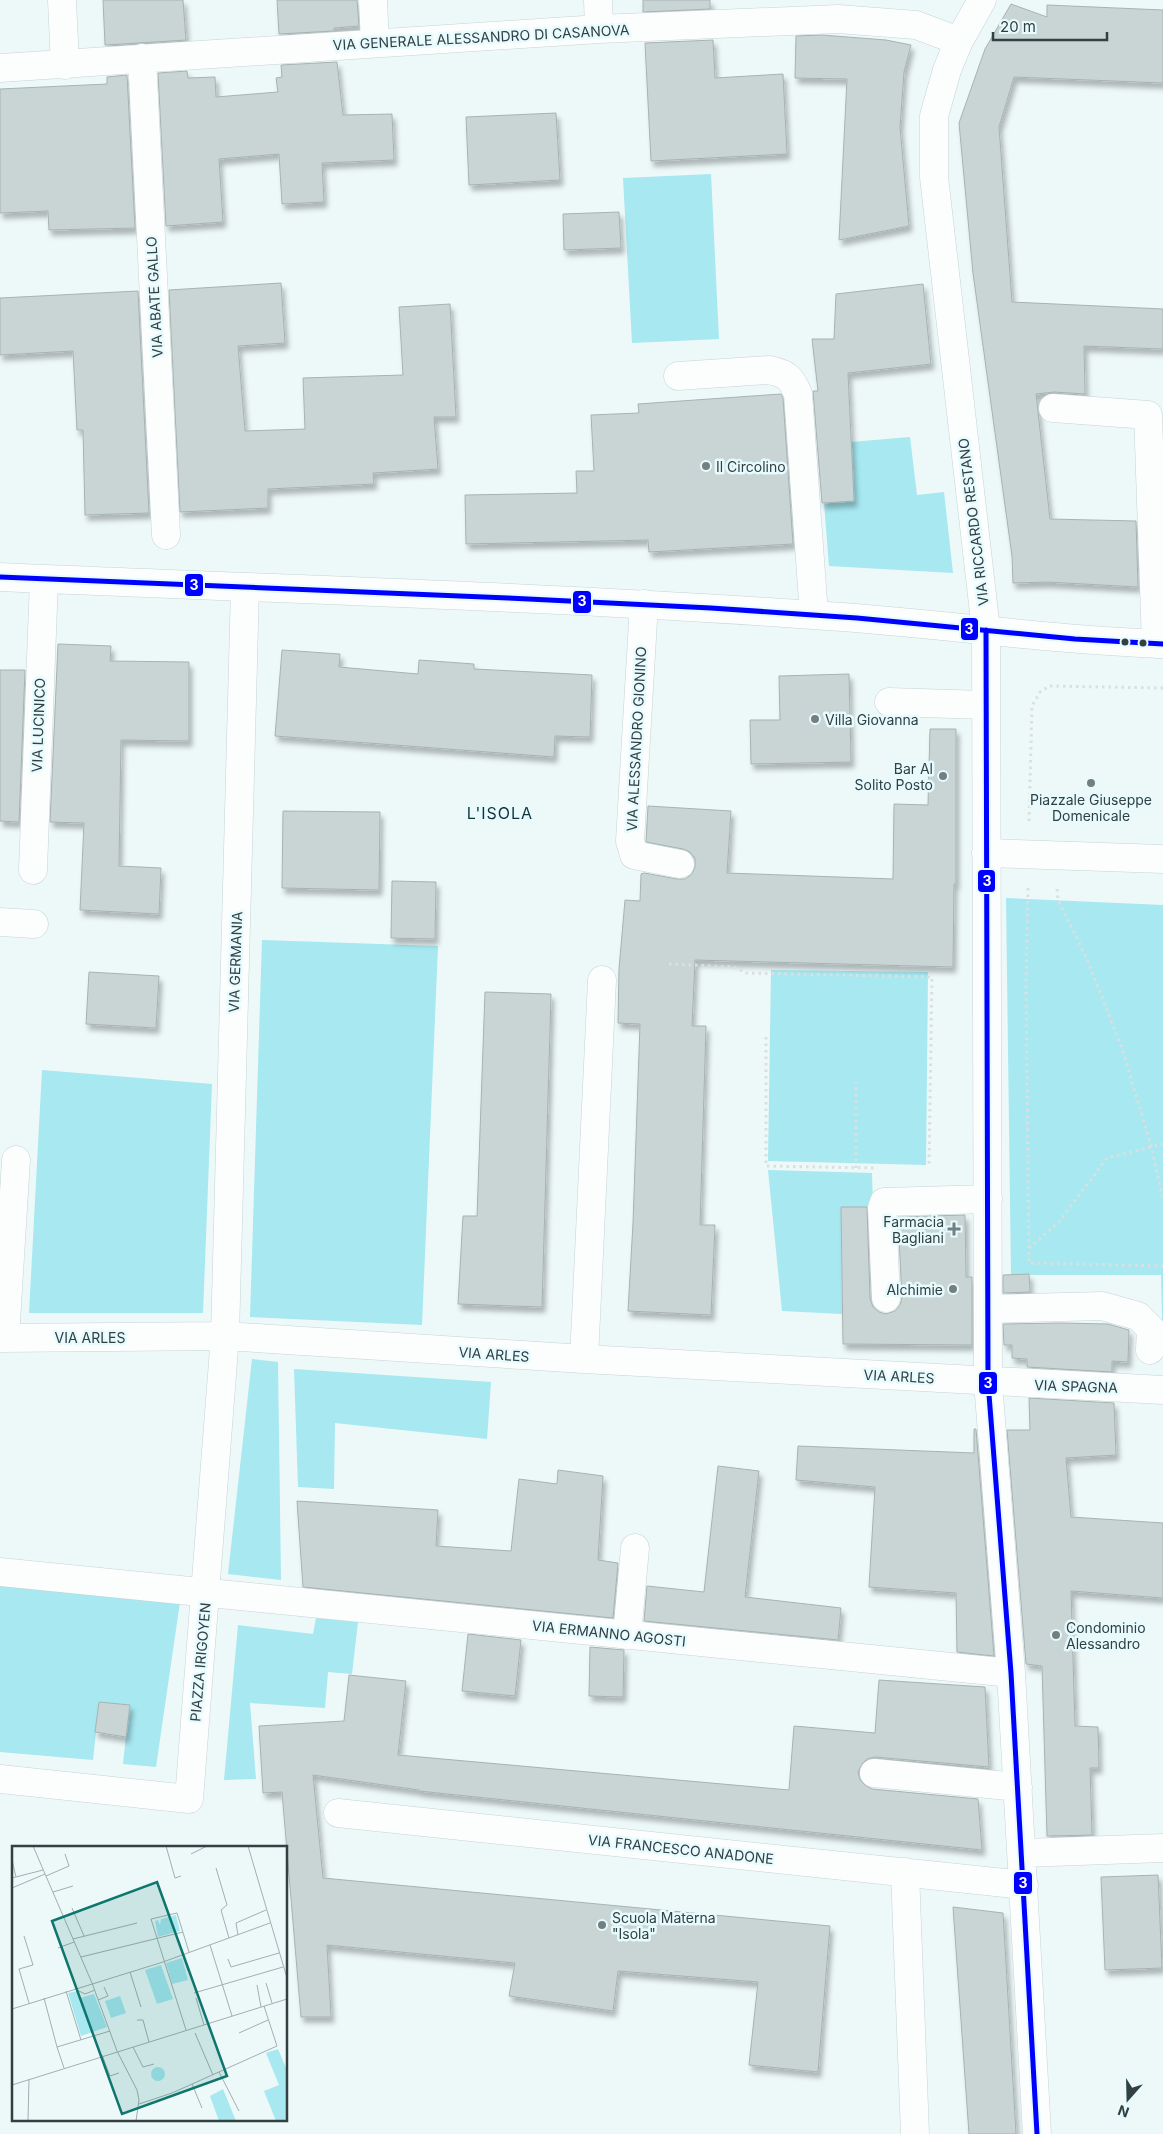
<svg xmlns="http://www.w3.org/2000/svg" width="1163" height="2134" font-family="Inter,sans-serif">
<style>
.green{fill:#a7e8f1}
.building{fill:#c9d5d5;stroke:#a7b3b2;filter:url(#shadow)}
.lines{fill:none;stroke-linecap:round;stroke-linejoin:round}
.minor-casing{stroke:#c7d3d5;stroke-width:29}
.path{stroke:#dcdfe0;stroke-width:3;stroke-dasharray:2.5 4;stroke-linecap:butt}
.minor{stroke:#fcfefe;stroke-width:28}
.bus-1-casing{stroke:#e7fbff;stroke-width:9}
.bus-1{stroke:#00f;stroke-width:5}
.poi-dot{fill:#738082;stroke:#e7fbff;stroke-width:2}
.bus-dot{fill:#324042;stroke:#e7fbff;stroke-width:2}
.labels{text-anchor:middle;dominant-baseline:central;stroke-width:5;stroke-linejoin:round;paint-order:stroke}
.street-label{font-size:14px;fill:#324042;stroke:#e7fbff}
.poi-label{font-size:14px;fill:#324042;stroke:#e7fbff;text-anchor:start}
.quarter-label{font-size:16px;letter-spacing:1px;fill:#153337;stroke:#e7fbff}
.inset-road{fill:none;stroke:#a2aeb0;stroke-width:1}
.view{fill:#0f766e;fill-opacity:0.15;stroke:#0f766e;stroke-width:2.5}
.inset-edge{fill:none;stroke:#324042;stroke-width:2.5}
.line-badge{stroke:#e7fbff;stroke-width:2}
.badge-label{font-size:14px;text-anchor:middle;font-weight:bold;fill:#fff}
</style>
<defs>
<filter id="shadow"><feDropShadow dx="3" dy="5.5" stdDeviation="2.5" flood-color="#0004"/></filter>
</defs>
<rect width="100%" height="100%" fill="#edf8f9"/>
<path class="green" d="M711 174 719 339 632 343 623 178Z
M910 437 917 495 944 492 953 573 829 566 824 503 854 501 851 442Z
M1006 898 1163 905V1361L1161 1275H1011Z
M262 940 438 946 422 1325 250 1317Z
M771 970 928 972 926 1165 768 1161Z
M42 1070 212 1084 203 1313H29Z
M768 1170 872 1173 873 1207 841 1208 842 1314 782 1311Z
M252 1359 278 1362 281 1580 228 1574Z
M294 1369 491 1382 487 1439 335 1423 334 1489 298 1487Z
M0 1583 180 1602 156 1767 123 1764 129 1705 99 1703 93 1760 0 1752Z
M316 1618 358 1622 352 1674 328 1672 325 1708 250 1703 256 1779 224 1780 238 1625 313 1634Z"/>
<path class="building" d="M103 0H183L186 40 105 45Z
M277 0H357L359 26 334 28V31L279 34Z
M643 0H710V9L643 12Z
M1011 4 1047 17V5L1163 10V83L1014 77 999 127 1012 302 1163 309V349L1084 346 1085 394 1054 392 1036 394 1050 519 1136 521 1138 587 1047 582 1013 583 1012 556 973 273 959 123 985 49Z
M822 35 886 40 911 45 904 72 900 127 909 226 839 240 847 79 795 78 796 36Z
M713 40 715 78 783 74 787 154 651 161 645 43Z
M337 62 343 115 392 114 394 160 322 163 324 202 282 204 279 154 219 159 223 222 166 226 158 73 187 71 188 78 215 77 216 97 278 92 276 78 282 77 281 65Z
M127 75 135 228 49 230 48 211 0 213V89L107 84V77Z
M556 113 560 180 469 185 466 117Z
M619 212 621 248 564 250 563 214Z
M281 283 285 343 238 346 245 431 305 429 303 378 403 375 399 307 450 304 456 417H434L438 469 373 473 374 484 268 489V508L180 512 169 290Z
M923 284 931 364 848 373 854 501 822 503 813 391H818L812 339H834L836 294Z
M138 291 149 513 85 515 83 430H77L73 351 0 355V298Z
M781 394 783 398 793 544 649 552 648 540 466 544 465 495 577 493 576 471H594L591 415 639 413 638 404Z
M58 644 111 646 110 661 189 662V741L121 740 119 866 161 868 159 914 80 910 84 823 50 822Z
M282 650 340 654 339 667 418 674 419 660 474 664V669L592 675 590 737 555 736 554 757 275 736Z
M0 670H25L19 822 0 821Z
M849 674 851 762 751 764 750 720H780L779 676Z
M930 729H956V884H954L953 967 695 960 692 1026H706L700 1225H715L711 1315 628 1311 633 1223 640 1024 618 1023 619 969 625 900 640 901 641 874 644 873 677 879H685L692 874 695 867V858L690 852 683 849 646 842 648 806 731 811 727 873 893 879 894 804 928 805Z
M283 811 380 812 379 890 282 888Z
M392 881 436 882 435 939 391 938Z
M89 972 159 976 156 1028 86 1024Z
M485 992 551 994 542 1307 458 1304 463 1216H477Z
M841 1207H867L870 1299 873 1307 879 1312 886 1314 895 1311 900 1305 902 1298 898 1217 965 1215 966 1277H972V1345L843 1344Z
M1029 1274 1030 1292 1003 1293V1275Z
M1062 1323 1108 1324 1129 1330 1128 1362 1112 1361V1372L1027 1367V1359L1012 1358V1345H1004L1003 1324Z
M1029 1398 1114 1403 1116 1455 1066 1458 1071 1517 1163 1523V1598L1071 1591 1075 1726 1098 1727 1099 1768H1090L1092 1835 1047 1836 1042 1666 1026 1664 1007 1430H1030Z
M974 1429H976L994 1656 957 1652 956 1593 869 1587 875 1487 796 1480 798 1446 974 1453Z
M718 1466 759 1471 745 1597 841 1608 838 1640 644 1621 647 1586 704 1592Z
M558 1470 603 1476 598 1560 618 1563 613 1618 303 1587 297 1501 438 1510 436 1546 511 1551 519 1479 557 1484Z
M468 1634 521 1640 515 1696 462 1691Z
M590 1647 624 1650 623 1697 589 1696Z
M349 1675 406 1681 398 1755 789 1790 794 1726 875 1733 879 1680 985 1687 989 1767 875 1757 867 1759 862 1764 858 1772 860 1780 865 1785 872 1789 978 1799 982 1850 419 1791V1790L313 1775 323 1878 830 1926 818 2072 749 2065 758 1982 618 1971 613 2011 509 1996 515 1963 327 1945 331 2017H301L282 1792 263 1793 259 1726 344 1721Z
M99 1702 130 1705 126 1737 95 1732Z
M1158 1875 1162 1968 1105 1970 1101 1877Z
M953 1907 1003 1913 1016 2134H969Z"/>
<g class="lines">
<defs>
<path id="minor" d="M62 0 65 65
M373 0 375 43
M598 0 599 29
M982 0 959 41 947 70 934 116V177L986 630 988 1382 1011 1673 1037 2134
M142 58 166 535
M0 68 599 29 838 19 916 25 959 41
M678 376 769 370C787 374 791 377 798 394L814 615
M1053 408 1148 415 1156 644
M0 577C271 589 542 596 813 615 930 622 1046 640 1163 644
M644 604 630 841 634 855 680 864
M889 702 985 705
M986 853 1163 859
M33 870 44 579
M0 922 34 924
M886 1298 882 1208 884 1202 988 1199
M988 1309 1102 1306 1138 1316 1151 1329 1150 1350
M0 1338 225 1336 584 1359 1163 1390
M5 1338 16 1160
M584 1359 602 980
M0 1572 1011 1673
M627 1635 635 1548
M874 1773 1018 1787
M0 1779 189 1799 225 1336 245 588
M338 1813 1024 1885
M1023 1853 1163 1848
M905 1872 915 2134"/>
</defs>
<use href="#minor" class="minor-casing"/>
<path class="path" d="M1029 821 1032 706 1040 692 1049 686 1163 688
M1028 888 1026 984 1029 1263 1163 1266
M1057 889 1058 900 1086 957 1122 1048 1151 1146 1163 1199
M669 964 734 967 746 973 932 977 929 1166
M766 1037V1166L874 1168
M856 1168V1082
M1029 1248 1059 1222 1107 1158 1163 1144"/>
<use href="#minor" class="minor"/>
<defs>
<path id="bus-1" d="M0 577 508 598 711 608 857 618 1075 639 1163 644
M986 630 988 1382 1011 1673 1037 2134"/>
</defs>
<use href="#bus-1" class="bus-1-casing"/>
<use href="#bus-1" class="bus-1"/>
</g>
<g class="poi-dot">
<circle cx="706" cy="466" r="5"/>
<circle cx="815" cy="719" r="5"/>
<circle cx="943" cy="776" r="5"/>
<circle cx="1091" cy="783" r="5"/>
<path d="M951.5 1221.5h5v5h5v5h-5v5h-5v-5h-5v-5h5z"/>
<circle cx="953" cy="1289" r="5"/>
<circle cx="1056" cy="1635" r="5"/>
<circle cx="602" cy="1925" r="5"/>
</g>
<g class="bus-dot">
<circle cx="1125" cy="642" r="4.5"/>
<circle cx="1143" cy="643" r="4.5"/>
</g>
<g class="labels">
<g class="street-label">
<text transform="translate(481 37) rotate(-3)">VIA GENERALE ALESSANDRO DI CASANOVA</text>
<text transform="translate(154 297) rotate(-93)">VIA ABATE GALLO</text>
<text transform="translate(973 522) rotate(-97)">VIA RICCARDO RESTANO</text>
<text transform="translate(38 725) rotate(-88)">VIA LUCINICO</text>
<text transform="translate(636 739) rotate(-87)">VIA ALESSANDRO GIONINO</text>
<text transform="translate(235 962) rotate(-88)">VIA GERMANIA</text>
<text x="90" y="1337">VIA ARLES</text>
<text transform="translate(494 1354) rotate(4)">VIA ARLES</text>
<text transform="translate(899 1376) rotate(3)">VIA ARLES</text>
<text transform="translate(1076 1386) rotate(2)">VIA SPAGNA</text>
<text transform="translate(609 1633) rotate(6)">VIA ERMANNO AGOSTI</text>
<text transform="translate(200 1662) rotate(-85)">PIAZZA IRIGOYEN</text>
<text transform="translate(681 1849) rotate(6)">VIA FRANCESCO ANADONE</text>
</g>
<g class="poi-label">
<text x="716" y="466">Il Circolino</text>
<text x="825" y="719">Villa Giovanna</text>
<text x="933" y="768" text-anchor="end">Bar Al<tspan x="933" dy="16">Solito Posto</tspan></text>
<text x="1091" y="799" text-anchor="middle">Piazzale Giuseppe<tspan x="1091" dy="16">Domenicale</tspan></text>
<text x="944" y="1221" text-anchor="end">Farmacia<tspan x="944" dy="16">Bagliani</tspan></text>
<text x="943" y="1289" text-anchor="end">Alchimie</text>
<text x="1066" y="1627">Condominio<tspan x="1066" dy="16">Alessandro</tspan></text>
<text x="612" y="1917">Scuola Materna<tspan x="612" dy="16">"Isola"</tspan></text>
</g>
<g class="quarter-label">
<text x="500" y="813">L'ISOLA</text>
</g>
</g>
<g transform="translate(12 1846)">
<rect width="275" height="275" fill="#edf8f9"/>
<path d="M164 69 168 85 146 91 143 75 146 74 148 79 149 73ZM170 112 176 134 160 138 154 117ZM149 119 161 153 145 158 133 124ZM65 145 68 152 82 148 95 181 69 190 56 147ZM108 150 114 167 99 172 93 155ZM266 203 275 224V275H264L252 245 267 239 254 207ZM139 228a7 7 0 1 1 14 0a7 7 0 1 1-14 0ZM211 243 224 275H207L198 250Z" fill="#a7e8f1"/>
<path class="inset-road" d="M21 0 80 137 105 205 125 244 127 254 124 275M154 0 163 32 169 30M236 0 275 132M179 8 195 0M0 14 4 31M204 22 215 59 209 64 217 92M34 30 57 20 53 8M0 32 31 24M0 42 33 28M41 46 61 40M60 62 72 90M226 89 224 77 254 64M12 90 21 119 7 123 17 157M61 93 125 77M198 99 220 170M46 102 62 96M171 109 176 125M69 111 171 86M216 113 219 121 267 107M118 126 129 161M254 137 260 157M245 139 249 161M54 145 69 194M67 145 73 148 83 144M182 147 271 121M32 152 45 201M184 152 192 179M86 154 96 150 92 141M0 163 151 116 258 77M125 174H131L137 196M174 184 139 73 165 67 177 106M183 187 201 229M227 187 256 174M121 201 131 221 142 218M90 209 98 230 107 227M52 222 45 201 98 185M207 226 227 265M180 238 190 262M0 239 275 153M127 258 160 247 265 200 252 160M16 275 17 233"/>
<path class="view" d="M145 36 215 230 110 268 40 75Z"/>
<rect width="275" height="275" class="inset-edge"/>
</g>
<g class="line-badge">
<rect x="184" y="573" width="20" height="24" rx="5" fill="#00f"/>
<rect x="572" y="590" width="20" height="24" rx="5" fill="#00f"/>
<rect x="960" y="617" width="19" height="24" rx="5" fill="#00f"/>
<rect x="977" y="869" width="19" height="24" rx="5" fill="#00f"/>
<rect x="978" y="1371" width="20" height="24" rx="5" fill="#00f"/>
<rect x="1013" y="1871" width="20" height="24" rx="5" fill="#00f"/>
</g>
<g class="badge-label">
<text x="194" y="590">3</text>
<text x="582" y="606">3</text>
<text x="969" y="634">3</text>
<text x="987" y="886">3</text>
<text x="988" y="1388">3</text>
<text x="1023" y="1888">3</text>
</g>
<g transform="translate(1128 2099) rotate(200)" stroke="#e7fbff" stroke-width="4" paint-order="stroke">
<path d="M0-4L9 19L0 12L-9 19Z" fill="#324042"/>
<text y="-8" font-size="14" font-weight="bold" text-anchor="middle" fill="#324042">N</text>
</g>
<path d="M993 32v8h114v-8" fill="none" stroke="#324042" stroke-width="2.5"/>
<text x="1000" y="32" font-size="15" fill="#324042" stroke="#e7fbff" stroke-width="4" paint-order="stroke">20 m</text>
</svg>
